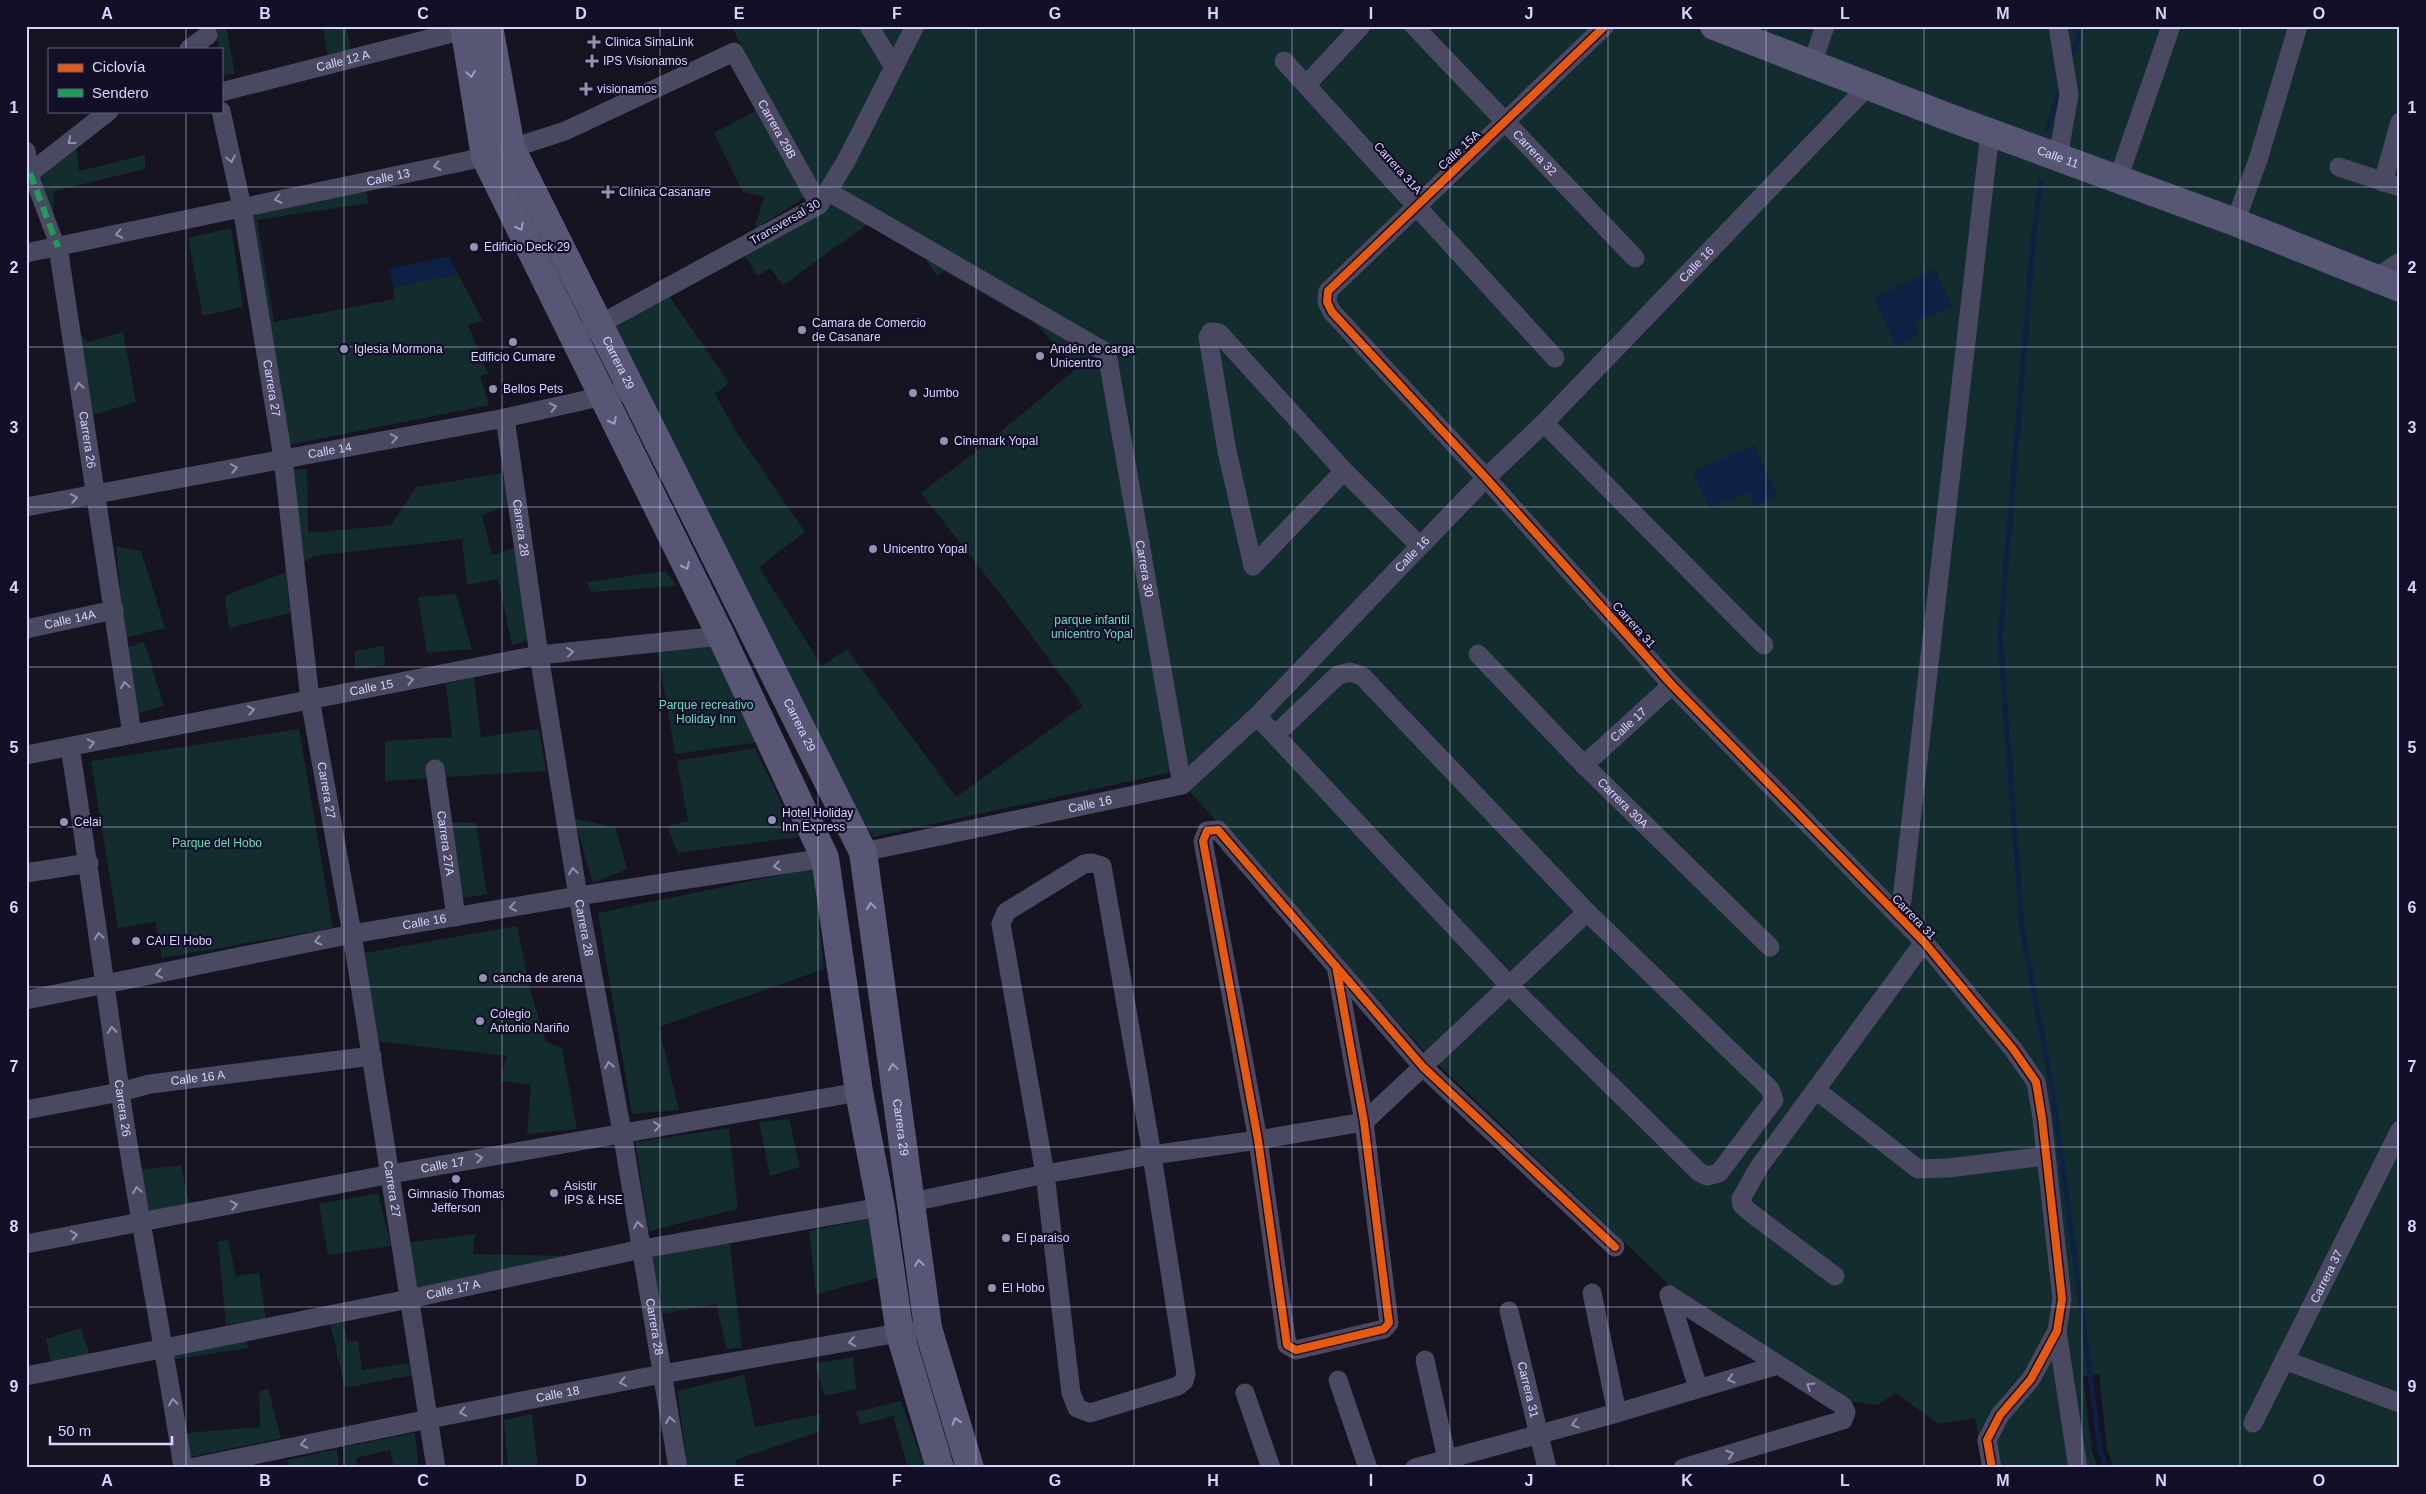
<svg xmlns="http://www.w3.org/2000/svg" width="2426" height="1494" font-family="Arial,sans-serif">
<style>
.green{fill:#132c2d}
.water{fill:#0d2144}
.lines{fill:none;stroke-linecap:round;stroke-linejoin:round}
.stream{stroke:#0d2144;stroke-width:5}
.pedestrian{stroke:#4a4962;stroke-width:15}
.minor{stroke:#4a4962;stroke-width:19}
.secondary{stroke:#575674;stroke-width:28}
.quiet{stroke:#1a9f57;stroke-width:6;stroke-dasharray:12 6;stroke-linecap:butt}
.cycleway-casing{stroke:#130f26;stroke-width:11}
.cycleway{stroke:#e8590c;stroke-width:8}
.oneway{stroke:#9e9bc0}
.oneway2{stroke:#928eb0}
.grid{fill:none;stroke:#d9d4ff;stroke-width:1;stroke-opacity:0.55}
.poi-dot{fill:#9591b1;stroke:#130f26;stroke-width:2}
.labels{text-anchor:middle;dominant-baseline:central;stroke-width:4.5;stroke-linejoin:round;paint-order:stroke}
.poi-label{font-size:12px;fill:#d9d4ff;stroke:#130f26;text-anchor:start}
.street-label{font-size:12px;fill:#d9d4ff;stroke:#130f26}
.park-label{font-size:12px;fill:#5fe0c0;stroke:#130f26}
.neatline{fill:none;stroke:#d9d4ff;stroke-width:2}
.grid-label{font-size:16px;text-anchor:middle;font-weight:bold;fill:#d9d4ff}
</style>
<rect width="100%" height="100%" fill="#161421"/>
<path class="green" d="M215 26H226L235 74 223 75 221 49H219Z
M323 26H346L351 51 328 58Z
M731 26H2400V1468H2114L2107 1449 2099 1374 2083 1377 2092 1451 2098 1468H1984L1975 1418 1939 1424 1895 1393 1878 1405 1848 1401 1672 1288 1426 1053 1172 772 873 837 812 739 605 326 667 293 729 383 715 394 737 433 805 532 759 567 822 666 847 649 956 797 1083 706 1011 608 921 493 985 445 1077 368 1036 324 944 271 937 276 918 248 872 221 783 285 770 268 758 276 742 252 824 199Z
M759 109 807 196 754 230 764 197 743 192 714 133Z
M76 141 79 171 145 155V169L54 191 53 224 36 172Z
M366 192 369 203 257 220 274 322 395 299 393 287 458 274 483 321 468 325 488 374 480 376 489 405 289 445 249 212Z
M231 228 243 307 203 316 188 238Z
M123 332 136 402 93 415 80 333 88 342Z
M307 469 308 533 391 525 416 487 502 473 510 504 482 515 492 555 514 548 532 639 512 645 498 579 467 585 462 539 313 556 298 567 290 470Z
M116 546 141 551 165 628 125 638Z
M665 571 677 586 591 592 587 582Z
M286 572 290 613 229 628 225 596Z
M456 594 472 649 427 653 418 597Z
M714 640 760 742 675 754 657 647Z
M144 642 164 706 136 714 126 648Z
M384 646 385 665 355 670V651Z
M474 677 481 737 539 729 546 771 385 781V741L452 737 446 684Z
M299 729 333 928 162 958 155 922 118 928 91 761Z
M755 748 798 837 678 853 667 826 688 821 677 761Z
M574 818 616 828 627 869 593 883Z
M444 822 476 823 487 894 456 899Z
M813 868 824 969 659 1027 679 1110 632 1114 598 913Z
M517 926 530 989 546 1042 562 1048 577 1129 527 1134 531 1085 500 1081 507 1056 374 1041 359 954Z
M789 1119 800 1167 770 1176 759 1122Z
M729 1128 738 1209 649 1231 635 1142Z
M181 1165 190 1207 142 1212 136 1170Z
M378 1193 391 1246 328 1255 319 1204Z
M873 1218 882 1277 816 1294 809 1231Z
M475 1234 473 1254 572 1256 414 1288 405 1243Z
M729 1237 742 1348 727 1349 716 1304 662 1314 650 1249Z
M228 1240 236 1276 259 1273 266 1319 226 1325 218 1241Z
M341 1317 348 1341H358L362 1370 408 1363 412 1375 345 1388 329 1318Z
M81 1328 90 1356 51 1364 46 1339Z
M245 1334 248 1348 171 1360 186 1433 260 1427 259 1392 268 1388 281 1438 181 1459 160 1352Z
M853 1357 856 1389 825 1396 815 1364Z
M744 1375 755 1427 821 1414 818 1432 735 1460 738 1468H688L677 1391Z
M901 1401 925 1468H908L893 1416 860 1425 856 1412Z
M532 1414 538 1468H508L504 1420Z
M415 1433 419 1468H394L390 1450 356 1458 358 1468H344L343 1447Z
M337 1449 339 1468H288L287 1460Z"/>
<path class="water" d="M449 256 458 274 393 287 389 269Z
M1935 268 1952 306 1914 323 1919 334 1896 346 1874 298Z
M1754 445 1777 495 1755 506 1748 492 1710 508 1692 472Z"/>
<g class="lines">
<path class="stream" d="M2070 60 2082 26
M2047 129 2061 87
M2041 181 2034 232 2000 638 2022 928 2053 1094 2100 1450 2106 1468"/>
<path class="pedestrian" d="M30 173 58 247"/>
<g class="minor">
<path d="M869 26 894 67"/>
<path id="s1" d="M1414 26 1635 258"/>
<path d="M1605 26 1328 291 1327 302 1332 312 1486 478 1672 685 1924 942 2013 1049 2036 1082 2042 1118 2062 1299 2057 1331 2031 1379 2000 1415 1987 1440 1992 1468"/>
<path d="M189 49 208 35"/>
<path d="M1284 61 1555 358"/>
<path d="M1812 64 1825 26"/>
<path d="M1307 84 1361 26"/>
<path id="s2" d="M221 92 464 30"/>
<path id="s3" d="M221 111 242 207 283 458 310 699 352 934 436 1468"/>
<path d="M26 151 30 173"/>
<path d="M2058 157 2069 95 2058 26"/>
<path d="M2339 167 2400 187"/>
<path d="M26 176 109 111"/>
<path d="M2118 179 2171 26"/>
<path d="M2383 182 2400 122"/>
<path id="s4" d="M829 192 1107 353 1182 785"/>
<path d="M2235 222 2258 160 2298 26"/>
<path id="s5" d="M58 247 132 734"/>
<path id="s6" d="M26 253 485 157 565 131 734 52 819 205"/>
<path d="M2377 277 2400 262"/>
<path d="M574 336 600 324 819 205 845 163 915 26"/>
<path id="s7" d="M505 418 539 655 578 896 622 1132 678 1468"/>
<path d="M1544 423 1764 645"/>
<path id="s8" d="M26 507 505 418 631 390"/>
<path d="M1253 566 1227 451 1208 337 1211 332 1219 333 1344 471 1420 546"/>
<path d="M1253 566 1344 471"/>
<path id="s9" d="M26 629 114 610"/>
<path id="s10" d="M1478 654 1584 765 1770 947"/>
<path d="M1257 716 1509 985 1699 1172 1707 1176 1719 1173 1774 1100 1770 1089 1587 912 1362 676 1350 672 1338 675 1275 735"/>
<path id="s11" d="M70 747C88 862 104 977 120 1091 138 1217 164 1342 183 1468"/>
<path id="s12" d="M26 755 539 655 721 636"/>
<path id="s13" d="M1584 765 1672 685"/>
<path id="s14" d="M435 769 456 917"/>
<path id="s15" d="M863 852 1182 785 1257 716 1397 570 1486 478 1544 423 1868 86"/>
<path d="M1092 863 1102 866 1152 1155 1186 1374 1184 1381 1178 1386 1090 1413 1077 1408 1071 1393 1045 1174 1001 924 1006 912 1084 864Z"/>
<path d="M26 873 89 863"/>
<path d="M1900 917 1990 132"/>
<path d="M1336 966 1364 1122 1389 1323 1384 1329 1296 1350 1287 1345 1258 1140 1203 841 1207 831 1218 830 1423 1067 1615 1247"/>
<path id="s16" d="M26 1000 352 934 578 896 825 858"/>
<path d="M1816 1090 1918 1169 1948 1168 2046 1156"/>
<path id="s17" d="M26 1110 120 1092 150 1084 372 1056"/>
<path d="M912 1202 1045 1174 1152 1155 1258 1140 1364 1122 1587 912"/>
<path id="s18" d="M26 1244 391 1174 859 1092"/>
<path d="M1835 1276 1751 1213 1742 1205 1741 1199 1759 1167 1924 942"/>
<path d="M1592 1293 1617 1413"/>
<path d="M1669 1295 1843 1406 1846 1412 1843 1420 1683 1468"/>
<path d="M1669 1295 1698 1388"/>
<path id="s19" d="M1509 1311 1547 1468"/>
<path d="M2057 1331 2078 1468"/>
<path d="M1425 1360 1447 1459"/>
<path d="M2284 1360 2400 1403"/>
<path id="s20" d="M26 1376 409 1299 642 1249 881 1207"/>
<path d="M1338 1380 1368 1468"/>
<path d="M1245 1393 1271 1468"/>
<path id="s21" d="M2253 1423 2400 1130"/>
<path id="s22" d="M190 1468 429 1419 662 1374 928 1328"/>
<path d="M1415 1468 1617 1413 1778 1365"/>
</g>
<g class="secondary">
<path d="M464 26 485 157 721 636 825 858 859 1092 881 1207 900 1334 940 1468"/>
<path id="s23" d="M489 26 511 148 863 852 928 1328 970 1468"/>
<path id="s24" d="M1714 26 1948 117 2235 222 2400 288"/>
</g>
<path class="quiet" d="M30 173 58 247"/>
<defs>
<path id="cycleway" d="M1605 26 1328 291 1327 302 1332 312 1486 478 1672 685 1924 942 2013 1049 2036 1082 2042 1118 2062 1299 2057 1331 2031 1379 2000 1415 1987 1440 1992 1468
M1336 966 1364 1122 1389 1323 1384 1329 1296 1350 1287 1345 1258 1140 1203 841 1207 831 1218 830 1423 1067 1615 1247"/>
</defs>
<use href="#cycleway" class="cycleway-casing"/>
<use href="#cycleway" class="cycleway"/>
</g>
<defs><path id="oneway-chevron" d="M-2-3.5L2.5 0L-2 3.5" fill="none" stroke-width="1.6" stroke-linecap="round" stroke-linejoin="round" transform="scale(1.25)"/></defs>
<g class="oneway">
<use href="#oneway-chevron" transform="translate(471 74) rotate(81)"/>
<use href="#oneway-chevron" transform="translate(520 227) rotate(63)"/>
<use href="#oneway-chevron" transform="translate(613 421) rotate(63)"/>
<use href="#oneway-chevron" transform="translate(686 566) rotate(63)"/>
<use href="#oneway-chevron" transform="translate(871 906) rotate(-98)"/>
<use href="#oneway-chevron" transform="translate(893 1067) rotate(-98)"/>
<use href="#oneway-chevron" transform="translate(919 1263) rotate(-97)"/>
<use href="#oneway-chevron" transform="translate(956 1421) rotate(-107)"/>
</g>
<g class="oneway2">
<use href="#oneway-chevron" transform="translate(71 141) rotate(142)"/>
<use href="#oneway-chevron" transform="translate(231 159) rotate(78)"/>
<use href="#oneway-chevron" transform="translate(437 166) rotate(168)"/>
<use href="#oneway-chevron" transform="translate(278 199) rotate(168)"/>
<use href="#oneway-chevron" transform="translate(119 234) rotate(168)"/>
<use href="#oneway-chevron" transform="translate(79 386) rotate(-99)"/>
<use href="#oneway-chevron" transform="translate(553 407) rotate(-12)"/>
<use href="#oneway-chevron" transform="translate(394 438) rotate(-10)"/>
<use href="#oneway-chevron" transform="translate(234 468) rotate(-11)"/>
<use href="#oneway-chevron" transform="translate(74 498) rotate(-10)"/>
<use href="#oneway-chevron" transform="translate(570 652) rotate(-6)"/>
<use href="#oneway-chevron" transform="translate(410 680) rotate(-11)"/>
<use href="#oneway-chevron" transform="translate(125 685) rotate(-98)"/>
<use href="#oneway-chevron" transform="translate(251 710) rotate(-11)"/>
<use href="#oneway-chevron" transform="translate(91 743) rotate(-13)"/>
<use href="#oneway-chevron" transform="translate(777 866) rotate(171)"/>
<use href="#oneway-chevron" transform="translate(573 871) rotate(-99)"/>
<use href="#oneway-chevron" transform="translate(513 907) rotate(170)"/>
<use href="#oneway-chevron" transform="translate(99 936) rotate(-98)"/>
<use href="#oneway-chevron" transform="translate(318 941) rotate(168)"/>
<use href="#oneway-chevron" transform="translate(159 974) rotate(168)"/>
<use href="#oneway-chevron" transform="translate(112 1030) rotate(-97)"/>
<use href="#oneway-chevron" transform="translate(609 1065) rotate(-101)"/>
<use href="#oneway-chevron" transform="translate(657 1126) rotate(-9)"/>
<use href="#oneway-chevron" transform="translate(479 1158) rotate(-10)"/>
<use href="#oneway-chevron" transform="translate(137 1190) rotate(-99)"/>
<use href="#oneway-chevron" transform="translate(234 1205) rotate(-11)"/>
<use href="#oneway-chevron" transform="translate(638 1225) rotate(-99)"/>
<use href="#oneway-chevron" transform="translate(74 1235) rotate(-10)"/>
<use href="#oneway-chevron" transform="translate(852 1342) rotate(170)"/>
<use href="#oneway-chevron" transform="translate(1731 1379) rotate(164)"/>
<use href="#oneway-chevron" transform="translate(623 1382) rotate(169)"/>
<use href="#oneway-chevron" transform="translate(1810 1386) rotate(-148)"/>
<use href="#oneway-chevron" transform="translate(173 1402) rotate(-99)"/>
<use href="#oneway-chevron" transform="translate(463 1412) rotate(169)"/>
<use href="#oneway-chevron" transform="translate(670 1420) rotate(-100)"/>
<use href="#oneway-chevron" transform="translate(1575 1424) rotate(165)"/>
<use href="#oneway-chevron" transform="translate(304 1444) rotate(168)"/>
<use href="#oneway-chevron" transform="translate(1730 1454) rotate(-17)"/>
</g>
<path class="grid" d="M186 26V49M344 26V1468M502 26V1468M660 26V1468M818 26V1468M976 26V1468M1134 26V1468M1292 26V1468M1450 26V1468M1608 26V1468M1766 26V1468M1924 26V1468M2082 26V1468M2240 26V1468M186 111V1468M26 187H2400M26 347H2400M26 507H2400M26 667H2400M26 827H2400M26 987H2400M26 1147H2400M26 1307H2400"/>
<g class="poi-dot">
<path d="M591.5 34.5h5v5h5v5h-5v5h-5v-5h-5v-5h5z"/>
<path d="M589.5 53.5h5v5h5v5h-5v5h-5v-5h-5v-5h5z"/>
<path d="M583.5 81.5h5v5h5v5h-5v5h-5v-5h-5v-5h5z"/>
<path d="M605.5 184.5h5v5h5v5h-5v5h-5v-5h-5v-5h5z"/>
<circle cx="474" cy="247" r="5"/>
<circle cx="802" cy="330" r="5"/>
<circle cx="513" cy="342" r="5"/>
<circle cx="344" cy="349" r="5"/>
<circle cx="1040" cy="356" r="5"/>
<circle cx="493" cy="389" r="5"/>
<circle cx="913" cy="393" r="5"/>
<circle cx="944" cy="441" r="5"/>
<circle cx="873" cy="549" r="5"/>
<circle cx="772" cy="820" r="5"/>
<circle cx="64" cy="822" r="5"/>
<circle cx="136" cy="941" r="5"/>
<circle cx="483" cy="978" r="5"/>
<circle cx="480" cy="1021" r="5"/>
<circle cx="456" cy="1179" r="5"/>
<circle cx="554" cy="1193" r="5"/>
<circle cx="1006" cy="1238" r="5"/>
<circle cx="992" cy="1288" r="5"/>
</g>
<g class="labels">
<g class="poi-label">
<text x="605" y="42">Clinica SimaLink</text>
<text x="603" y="61">IPS Visionamos</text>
<text x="597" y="89">visionamos</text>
<text x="619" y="192">Clínica Casanare</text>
<text x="484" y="247">Edificio Deck 29</text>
<text x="812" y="323">Camara de Comercio<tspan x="812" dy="14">de Casanare</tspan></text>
<text x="354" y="349">Iglesia Mormona</text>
<text x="1050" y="349">Andén de carga<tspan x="1050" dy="14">Unicentro</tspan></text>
<text x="513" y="357" text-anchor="middle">Edificio Cumare</text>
<text x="503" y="389">Bellos Pets</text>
<text x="923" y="393">Jumbo</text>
<text x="954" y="441">Cinemark Yopal</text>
<text x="883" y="549">Unicentro Yopal</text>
<text x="782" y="813">Hotel Holiday<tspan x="782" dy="14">Inn Express</tspan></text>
<text x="74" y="822">Celai</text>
<text x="146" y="941">CAI El Hobo</text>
<text x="493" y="978">cancha de arena</text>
<text x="490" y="1014">Colegio<tspan x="490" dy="14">Antonio Nariño</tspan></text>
<text x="564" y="1186">Asistir<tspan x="564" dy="14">IPS &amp; HSE</tspan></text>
<text x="456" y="1194" text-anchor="middle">Gimnasio Thomas<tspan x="456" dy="14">Jefferson</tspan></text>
<text x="1016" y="1238">El paraiso</text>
<text x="1002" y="1288">El Hobo</text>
</g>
<g class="street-label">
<text stroke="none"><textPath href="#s2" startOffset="126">Calle 12 A</textPath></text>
<text stroke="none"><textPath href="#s6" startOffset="828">Carrera 29B</textPath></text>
<text transform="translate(1459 150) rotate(-43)">Calle 15A</text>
<text stroke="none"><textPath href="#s1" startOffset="175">Carrera 32</textPath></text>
<text stroke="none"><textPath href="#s24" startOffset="368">Calle 11</textPath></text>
<text transform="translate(1398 168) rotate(48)">Carrera 31A</text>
<text stroke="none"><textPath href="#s6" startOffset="370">Calle 13</textPath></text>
<text transform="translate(785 222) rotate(-30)">Transversal 30</text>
<text stroke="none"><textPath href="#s15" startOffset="1058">Calle 16</textPath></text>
<text stroke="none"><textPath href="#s23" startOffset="364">Carrera 29</textPath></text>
<text stroke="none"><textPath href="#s3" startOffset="282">Carrera 27</textPath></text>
<text stroke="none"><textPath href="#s5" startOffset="195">Carrera 26</textPath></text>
<text stroke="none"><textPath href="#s8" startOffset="309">Calle 14</textPath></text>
<text stroke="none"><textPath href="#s7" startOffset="111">Carrera 28</textPath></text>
<text stroke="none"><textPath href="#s15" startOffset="652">Calle 16</textPath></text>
<text stroke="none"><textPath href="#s4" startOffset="540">Carrera 30</textPath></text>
<text stroke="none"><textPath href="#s9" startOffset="45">Calle 14A</textPath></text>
<text transform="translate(1634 625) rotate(48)">Carrera 31</text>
<text stroke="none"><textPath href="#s12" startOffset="352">Calle 15</textPath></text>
<text stroke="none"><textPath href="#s23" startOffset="769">Carrera 29</textPath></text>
<text stroke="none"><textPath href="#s13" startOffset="60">Calle 17</textPath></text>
<text stroke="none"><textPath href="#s3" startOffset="688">Carrera 27</textPath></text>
<text stroke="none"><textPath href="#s10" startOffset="208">Carrera 30A</textPath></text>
<text stroke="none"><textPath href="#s15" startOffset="232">Calle 16</textPath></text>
<text stroke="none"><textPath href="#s14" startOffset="75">Carrera 27A</textPath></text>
<text transform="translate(1914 917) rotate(46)">Carrera 31</text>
<text stroke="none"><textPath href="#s16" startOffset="406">Calle 16</textPath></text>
<text stroke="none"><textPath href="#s7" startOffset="516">Carrera 28</textPath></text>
<text stroke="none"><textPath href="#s17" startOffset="175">Calle 16 A</textPath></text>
<text stroke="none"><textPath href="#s11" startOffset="365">Carrera 26</textPath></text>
<text stroke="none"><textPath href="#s23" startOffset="1189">Carrera 29</textPath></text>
<text stroke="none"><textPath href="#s18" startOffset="424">Calle 17</textPath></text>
<text stroke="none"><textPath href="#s3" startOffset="1092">Carrera 27</textPath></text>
<text stroke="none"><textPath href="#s21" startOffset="164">Carrera 37</textPath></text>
<text stroke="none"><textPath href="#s20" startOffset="436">Calle 17 A</textPath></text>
<text stroke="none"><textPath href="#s7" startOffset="921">Carrera 28</textPath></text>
<text stroke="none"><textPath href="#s19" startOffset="81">Carrera 31</textPath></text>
<text stroke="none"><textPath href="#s22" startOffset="375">Calle 18</textPath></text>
</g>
<g class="park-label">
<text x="1092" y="620">parque infantil<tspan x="1092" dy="14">unicentro Yopal</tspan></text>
<text x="706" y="705">Parque recreativo<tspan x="706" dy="14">Holiday Inn</tspan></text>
<text x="217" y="843">Parque del Hobo</text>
</g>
</g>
<rect width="2426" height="1494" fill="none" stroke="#130f26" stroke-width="55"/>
<rect x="48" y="48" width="175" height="65" fill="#130f26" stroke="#625e7d"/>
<rect x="58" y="64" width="25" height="8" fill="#e8590c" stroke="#625e7d"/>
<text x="92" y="72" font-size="15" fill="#d9d4ff">Ciclovía</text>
<rect x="58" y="89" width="25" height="8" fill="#1a9f57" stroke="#625e7d"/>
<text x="92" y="98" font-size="15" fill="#d9d4ff">Sendero</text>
<path d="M50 1436v8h122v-8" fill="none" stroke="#d9d4ff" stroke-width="2.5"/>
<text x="58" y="1436" font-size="15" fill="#d9d4ff" stroke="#130f26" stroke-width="4" paint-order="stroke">50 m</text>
<rect x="28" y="28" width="2370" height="1438" class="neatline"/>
<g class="grid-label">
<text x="107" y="19">A</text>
<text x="265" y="19">B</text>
<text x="423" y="19">C</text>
<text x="581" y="19">D</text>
<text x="739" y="19">E</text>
<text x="897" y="19">F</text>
<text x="1055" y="19">G</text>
<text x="1213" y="19">H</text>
<text x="1371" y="19">I</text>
<text x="1529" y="19">J</text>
<text x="1687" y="19">K</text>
<text x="1845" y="19">L</text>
<text x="2003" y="19">M</text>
<text x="2161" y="19">N</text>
<text x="2319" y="19">O</text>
<text x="14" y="113">1</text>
<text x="2412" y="113">1</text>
<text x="14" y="273">2</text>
<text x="2412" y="273">2</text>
<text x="14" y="433">3</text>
<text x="2412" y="433">3</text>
<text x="14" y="593">4</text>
<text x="2412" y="593">4</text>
<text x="14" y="753">5</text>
<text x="2412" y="753">5</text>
<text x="14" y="913">6</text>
<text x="2412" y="913">6</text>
<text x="14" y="1072">7</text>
<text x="2412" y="1072">7</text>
<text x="14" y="1232">8</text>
<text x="2412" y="1232">8</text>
<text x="14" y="1392">9</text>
<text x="2412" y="1392">9</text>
<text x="107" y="1486">A</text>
<text x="265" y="1486">B</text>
<text x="423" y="1486">C</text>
<text x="581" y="1486">D</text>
<text x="739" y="1486">E</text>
<text x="897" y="1486">F</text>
<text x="1055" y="1486">G</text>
<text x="1213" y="1486">H</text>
<text x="1371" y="1486">I</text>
<text x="1529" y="1486">J</text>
<text x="1687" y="1486">K</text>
<text x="1845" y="1486">L</text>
<text x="2003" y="1486">M</text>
<text x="2161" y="1486">N</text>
<text x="2319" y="1486">O</text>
</g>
</svg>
